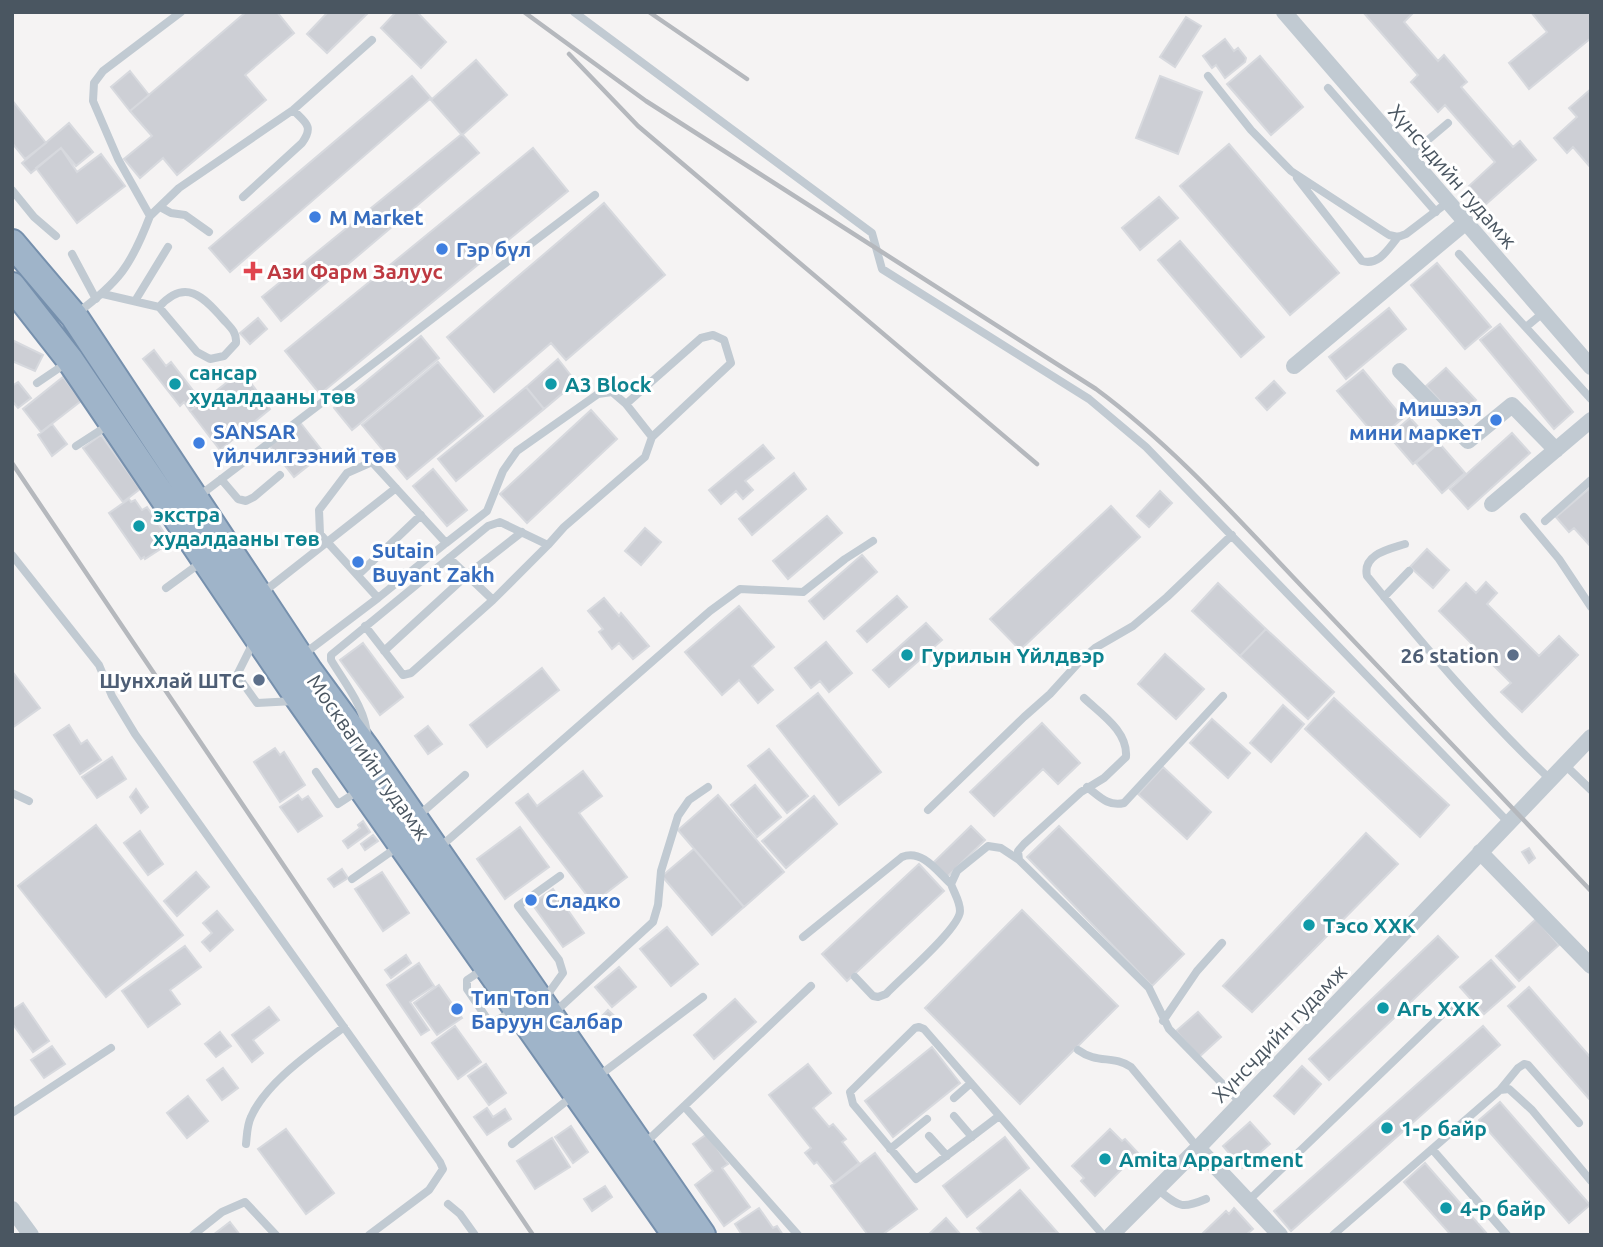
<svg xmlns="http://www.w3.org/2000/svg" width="1603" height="1247" font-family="Ubuntu,sans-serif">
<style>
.building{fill:#cdcfd5;stroke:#d7d9de;stroke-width:2}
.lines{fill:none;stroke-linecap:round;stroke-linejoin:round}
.trunk-casing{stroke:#7690ad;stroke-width:30}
.service{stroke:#c1cad2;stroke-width:8}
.minor{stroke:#c1cad2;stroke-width:16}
.trunk{stroke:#9fb4c9;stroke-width:26}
.rail{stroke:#b5b8bd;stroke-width:4.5}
.shop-dot{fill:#3f7fe0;stroke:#fff;stroke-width:2.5}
.health-dot{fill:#e0444e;stroke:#fff;stroke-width:2.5}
.culture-dot{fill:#0f9aa8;stroke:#fff;stroke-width:2.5}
.service-dot{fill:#5c6f8a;stroke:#fff;stroke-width:2.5}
.labels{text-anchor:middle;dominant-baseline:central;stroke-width:6;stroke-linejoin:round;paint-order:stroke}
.street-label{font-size:21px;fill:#4a5661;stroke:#fff}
.shop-label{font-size:21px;font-weight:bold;fill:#366cbe;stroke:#fff;text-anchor:start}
.health-label{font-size:21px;font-weight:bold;fill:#be3a42;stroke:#fff;text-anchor:start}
.culture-label{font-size:21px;font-weight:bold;fill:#0d838f;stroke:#fff;text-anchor:start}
.service-label{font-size:21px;font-weight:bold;fill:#4e5e75;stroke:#fff;text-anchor:end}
</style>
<rect width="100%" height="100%" fill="#f5f3f3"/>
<path class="building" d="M246 12H277L294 33 245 75 266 100 177 175 163 158 140 178 124 159 152 136 130 111Z
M328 12H369L327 53 307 34Z
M396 12H417L446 42 421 68 381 28Z
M1363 12H1414L1404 22 1438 61 1444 55 1467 82 1461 87 1513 147 1520 141 1536 160 1485 205 1469 186 1495 162 1445 105 1438 112 1411 82 1418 75Z
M1531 12H1591V38L1529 89 1509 63 1547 32Z
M1186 17 1201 26 1175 67 1160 57Z
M1225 39 1234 51 1238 48 1246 58 1245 62 1225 78 1216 65 1212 68 1203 56Z
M1260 56 1303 107 1271 135 1227 84Z
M476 60 507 95 462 135 431 100Z
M130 71 149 95 130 111 111 87Z
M412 76 431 98 230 272 209 248Z
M1160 76 1202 92 1178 154 1136 138Z
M1591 89V168L1573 147 1567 153 1554 138 1577 117 1569 108Z
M12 100 46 143 25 159 12 143Z
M69 123 93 152 76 166 61 148 31 173 22 163Z
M462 134 479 153 281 321 262 297Z
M1229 144 1339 273 1290 315 1180 186Z
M61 148 77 172 101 154 125 186 77 223 36 168Z
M533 148 568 191 320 394 285 351Z
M1159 197 1178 218 1140 250 1122 228Z
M604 203 665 275 566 360 551 343 494 392 447 337Z
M1180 241 1264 337 1241 357 1158 260Z
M1437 263 1491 327 1465 349 1411 285Z
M1389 308 1406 329 1346 379 1329 357Z
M258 318 267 329 250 344 240 333Z
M1500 324 1573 412 1554 429 1480 340Z
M421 336 439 358 352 430 334 408Z
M12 340 43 355 35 371 12 361Z
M154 350 166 366 171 362 202 402 190 411 184 402 180 406 143 359Z
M558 359 576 382 544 409 526 387Z
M438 362 483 416 407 479 362 425Z
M1446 368 1476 400 1456 418 1426 386Z
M1363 370 1403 418 1378 439 1337 391Z
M242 371 270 409 220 450 190 411Z
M63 377 81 401 41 432 23 409Z
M1274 381 1285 393 1267 410 1256 398Z
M18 382 31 398 18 408 12 401V386Z
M526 387 544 409 456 481 438 459Z
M591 410 617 439 527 523 500 494Z
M1410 418 1435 445 1413 464 1389 436Z
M299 421 324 453 294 477 269 445Z
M52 424 67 444 52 456 38 435Z
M1512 433 1530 453 1468 509 1450 489Z
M101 435 140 489 123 502 83 448Z
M1439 443 1465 473 1442 493 1416 463Z
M763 445 774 458 745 481 753 490 743 499 736 491 721 504 709 490Z
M433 469 467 510 447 526 413 486Z
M794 473 806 489 752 535 739 519Z
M1591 487V547L1574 528 1569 532 1556 517Z
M1160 491 1172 503 1149 527 1137 516Z
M129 499 131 502 135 500 142 510 147 507 169 540 166 542 168 544 145 559 144 557 141 559 109 513Z
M1111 506 1140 537 1020 650 990 619Z
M827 516 842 533 788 579 773 561Z
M645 528 661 542 641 565 625 551Z
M1427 549 1449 570 1433 588 1410 567Z
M862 555 877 572 824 619 809 601Z
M1486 582 1497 593 1487 604 1539 656 1559 636 1578 655 1522 712 1501 692 1511 683 1439 611 1466 583 1476 593Z
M1218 583 1266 629 1240 656 1192 611Z
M897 596 907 607 867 642 857 631Z
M604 598 619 616 621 613 649 646 633 659 619 643 612 649 599 632 603 629 588 611Z
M739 606 774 647 752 666 773 690 758 703 739 680 722 695 685 652Z
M926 623 942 640 889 687 873 670Z
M1266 629 1334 692 1308 719 1240 656Z
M826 642 852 673 829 692 820 681 811 688 795 668Z
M363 643 403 697 380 715 340 660Z
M1165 654 1204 689 1176 719 1138 684Z
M542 668 559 690 487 747 470 725Z
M12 671 40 708 12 728Z
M818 693 881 772 839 805 777 726Z
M1334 698 1449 805 1420 837 1305 729Z
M1283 705 1304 724 1271 762 1250 743Z
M1212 719 1250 753 1228 778 1190 743Z
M1042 723 1080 763 1058 784 1043 769 994 816 970 792Z
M69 725 81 744 87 740 101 760 80 774 54 735Z
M428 726 442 744 428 754 415 736Z
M275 748 280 755 284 752 305 785 280 802 254 762Z
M769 749 808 796 787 813 748 766Z
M112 757 126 779 97 798 82 777Z
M1163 767 1211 812 1187 839 1138 794Z
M583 771 602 796 579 813 627 877 593 903 516 803 528 794 537 806Z
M755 785 781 817 757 837 731 805Z
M136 789 148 807 141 813 130 797Z
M298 795 302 800 308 796 322 816 298 832 280 807Z
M718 795 784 872 744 907 678 830Z
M814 796 837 824 786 868 762 841Z
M363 821 370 832 348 848 343 841 360 828 358 825Z
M96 825 183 935 106 997 18 886Z
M971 826 985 840 947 877 933 863Z
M1059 826 1184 954 1152 986 1027 857Z
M520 827 549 867 505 899 477 859Z
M140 831 163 864 148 875 124 843Z
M1366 833 1398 864 1252 1012 1223 986Z
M373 835 378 841 365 850 361 844Z
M1529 848 1535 858 1529 863 1522 852Z
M694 849 744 907 712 935 662 876Z
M919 864 944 891 847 981 822 954Z
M342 869 348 878 334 887 328 879Z
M196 872 209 887 177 916 164 901Z
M382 872 409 913 383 931 355 889Z
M553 889 584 933 563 947 532 904Z
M1022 910 1118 1006 1020 1104 925 1008Z
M217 911 233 930 210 951 202 942 212 933 203 923Z
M1536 919 1559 945 1519 981 1496 956Z
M667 927 698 964 671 986 640 949Z
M1438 936 1458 957 1329 1080 1309 1059Z
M185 946 201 967 170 990 180 1004 148 1027 122 991Z
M406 955 411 963 391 978 385 970Z
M1491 960 1515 987 1484 1014 1460 987Z
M419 963 434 986 410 1002 429 1030 421 1035 387 985Z
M619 967 636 987 612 1007 595 987Z
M439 985 462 1018 437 1035 414 1003Z
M1529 987 1591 1058V1101L1508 1006Z
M735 999 756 1022 714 1059 694 1035Z
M23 1003 49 1041 33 1052 12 1023V1010Z
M269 1007 279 1020 253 1040 263 1053 252 1062 232 1035Z
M608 1010 620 1021 609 1030 600 1018Z
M1198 1012 1221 1037 1199 1057 1176 1031Z
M455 1026 481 1062 458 1079 432 1043Z
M1483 1026 1500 1045 1291 1231 1274 1211Z
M220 1032 231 1046 216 1057 205 1044Z
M52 1046 65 1064 44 1078 31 1060Z
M932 1047 960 1083 893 1137 865 1101Z
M486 1064 506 1093 489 1105 468 1076Z
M808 1064 831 1093 813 1108 829 1127 833 1124 846 1139 842 1142 859 1163 834 1183 817 1162 814 1164 805 1153 811 1148 769 1095Z
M1302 1066 1321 1084 1294 1114 1274 1096Z
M223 1068 238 1088 222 1100 207 1080Z
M188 1096 208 1121 187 1138 167 1113Z
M1500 1102 1590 1205 1569 1223 1479 1120Z
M487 1108 493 1117 505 1109 511 1119 487 1135 474 1117Z
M1250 1122 1270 1144 1242 1168 1223 1146Z
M571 1126 588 1152 573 1163 555 1137Z
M286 1129 334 1193 306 1214 258 1149Z
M1110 1129 1122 1141 1125 1139 1138 1153 1095 1196 1081 1181 1084 1178 1072 1166Z
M707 1134 728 1164 722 1168 750 1207 724 1226 695 1185 713 1171 693 1144Z
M1005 1137 1029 1168 967 1217 943 1186Z
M552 1138 570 1167 535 1189 517 1161Z
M875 1153 917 1209 882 1235H868L831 1186Z
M1425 1163 1488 1235H1451L1404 1182Z
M605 1186 612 1197 592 1211 584 1199Z
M1020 1190 1058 1233 983 1235 977 1228Z
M759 1208 773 1228 777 1226 783 1235H742L735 1224Z
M1234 1208 1253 1229 1246 1235H1201L1226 1211 1229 1214Z
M946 1218 961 1235H928Z
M230 1222 240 1235H213Z"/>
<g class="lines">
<defs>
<path id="trunk" d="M12 243 74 316 309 671 367 750 702 1235
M12 286 70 360 300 700 676 1235"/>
</defs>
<use href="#trunk" class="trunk-casing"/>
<path class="service" d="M181 12 103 71 94 83 93 101 118 159 150 216 179 188 293 110 372 40
M574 12 872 233 882 269 1089 399 1146 447 1509 823
M1208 76 1251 130 1291 171 1389 235 1398 237 1406 234 1448 202
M1328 88 1436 212
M1409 156 1448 123
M1297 178 1362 261C1379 266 1388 249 1398 237
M12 190 34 217 56 236
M243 197 302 143C314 126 306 123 293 110
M160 207 171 213 185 215 209 232
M72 254 96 299
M1459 254 1591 399
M103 294 159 307 197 352 210 359 224 356 236 343C237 332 230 327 223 319 203 296 185 278 159 307
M135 301 168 247
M76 314C119 282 131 266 150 216
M1526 327 1544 312
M37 383 68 362
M76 446 110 424
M221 479 238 499 246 501 254 497 280 475
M199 496 595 195
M1524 517 1559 559 1591 607
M1545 521 1591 480
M1405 544C1390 549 1362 554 1367 576 1425 647 1484 717 1551 780
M12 555 99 665 112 696 135 734 440 1162 443 1169 429 1190 369 1235
M449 558 493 600
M358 575 421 515
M166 588 203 561
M261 594 396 488
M1384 597 1409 571
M378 598 446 543
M365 626 403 675 411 673 493 600 548 545
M254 641 237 675 257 703 294 701
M384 651 467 575 522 532
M304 654 378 598 320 534 319 510 347 473 372 462 446 543 487 511 503 471 517 451 598 394 612 392 626 404 652 437
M1084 698C1101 714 1128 731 1126 757L1104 778 1081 792 1024 844 1018 851 1019 860 1149 988 1169 1029 1241 1103
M367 737C367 710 344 682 331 660V655L488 526 500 522 548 545 564 527 645 457 652 437 731 363 724 340 713 335 701 338 626 404
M1565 765 1591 790
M316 772 338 804 358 791
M1087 787C1099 796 1108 807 1124 803L1223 696
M12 793 29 801
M928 810 1024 717 1050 694 1080 661 1095 648 1133 626 1167 597 1232 535
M418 816 465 775
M439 848 710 611 740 589 803 592 845 559 873 541
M352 879 399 846
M803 937 902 857C922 849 937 871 951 884
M485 968 467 980V989L488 1020 493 1022 513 1012
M855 977 873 996 878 997 886 994C900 979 960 928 960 911 960 901 954 893 951 884L957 871 988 846 1001 848 1019 860
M545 998 563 973 559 960 518 906 560 876
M555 1012 653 922 658 905 661 871 678 816 689 800 708 787
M1163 1021 1197 971 1222 943
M1078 1050C1097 1064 1114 1055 1131 1067L1198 1148
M596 1078 703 997
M1500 1090 1518 1068 1524 1064 1528 1065 1579 1123
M954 1098 971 1083
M684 1106 798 1235
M12 1113 111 1048
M954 1116 972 1137
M999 1116 916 1179 853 1104 850 1092 915 1028 919 1027 924 1029 1103 1235
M929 1136 947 1156
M246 1144C247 1135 247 1125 251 1117 267 1081 313 1051 344 1027
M512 1144 574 1095
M643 1145 811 986
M890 1149 927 1119
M1432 1149 1507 1235
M1157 1189C1179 1206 1180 1210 1206 1199
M1248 1201 1453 1004
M448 1204 460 1214 475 1235
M193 1235 222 1212 245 1202 276 1235
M1333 1235 1500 1090 1509 1089 1532 1110 1591 1181"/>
<path class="minor" d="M1284 12 1591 367
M1294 366 1466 222
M1400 371 1468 441 1512 405 1556 450
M1492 504 1591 420
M1480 852 1591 966
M1198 1148 1280 1235
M12 1209 31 1235
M1111 1235 1198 1148 1591 737"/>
<use href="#trunk" class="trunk"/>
<path class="rail" d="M524 12 646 101 1096 389C1177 449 1244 526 1313 598 1406 696 1498 793 1591 891
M649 12 747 79
M569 54 638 126 1037 464
M12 463 533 1235"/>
</g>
<g class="shop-dot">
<circle cx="315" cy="217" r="7"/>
<circle cx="442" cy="249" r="7"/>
<circle cx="1496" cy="420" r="7"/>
<circle cx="199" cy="443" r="7"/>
<circle cx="358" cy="562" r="7"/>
<circle cx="531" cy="900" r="7"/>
<circle cx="457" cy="1009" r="7"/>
</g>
<path class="health-dot" d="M249.5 260.5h7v7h7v7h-7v7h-7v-7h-7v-7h7z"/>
<g class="culture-dot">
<circle cx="175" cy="384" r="7"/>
<circle cx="551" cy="384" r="7"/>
<circle cx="139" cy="526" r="7"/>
<circle cx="907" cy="655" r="7"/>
<circle cx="1309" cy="925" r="7"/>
<circle cx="1383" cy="1008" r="7"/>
<circle cx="1387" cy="1128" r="7"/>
<circle cx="1105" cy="1159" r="7"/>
<circle cx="1446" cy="1208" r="7"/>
</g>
<g class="service-dot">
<circle cx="1513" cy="655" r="7"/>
<circle cx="259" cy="680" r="7"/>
</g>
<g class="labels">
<g class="street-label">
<text transform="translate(1453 176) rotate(49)">Хүнсчдийн гудамж</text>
<text transform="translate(369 757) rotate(55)">Москвагийн гудамж</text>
<text transform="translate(1279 1033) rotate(-46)">Хүнсчдийн гудамж</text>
</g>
<g class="shop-label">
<text x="329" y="217">М Market</text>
<text x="456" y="249">Гэр бүл</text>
<text x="1482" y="408" text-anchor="end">Мишээл<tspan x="1482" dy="24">мини маркет</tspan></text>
<text x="213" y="431">SANSAR<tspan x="213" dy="24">үйлчилгээний төв</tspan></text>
<text x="372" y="550">Sutain<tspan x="372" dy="24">Buyant Zakh</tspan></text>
<text x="545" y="900">Сладко</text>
<text x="471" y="997">Тип Топ<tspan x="471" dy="24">Баруун Салбар</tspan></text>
</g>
<g class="health-label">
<text x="267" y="271">Ази Фарм Залуус</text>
</g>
<g class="culture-label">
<text x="189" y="372">сансар<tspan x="189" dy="24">худалдааны төв</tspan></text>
<text x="565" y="384">A3 Block</text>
<text x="153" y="514">экстра<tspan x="153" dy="24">худалдааны төв</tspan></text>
<text x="921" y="655">Гурилын Үйлдвэр</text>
<text x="1323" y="925">Тэсо ХХК</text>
<text x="1397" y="1008">Агь ХХК</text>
<text x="1401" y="1128">1-р байр</text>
<text x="1119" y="1159">Amita Appartment</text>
<text x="1460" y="1208">4-р байр</text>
</g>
<g class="service-label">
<text x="1499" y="655">26 station</text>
<text x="245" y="680">Шунхлай ШТС</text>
</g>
</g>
<rect width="1603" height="1247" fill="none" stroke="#4a5661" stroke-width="28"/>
</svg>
